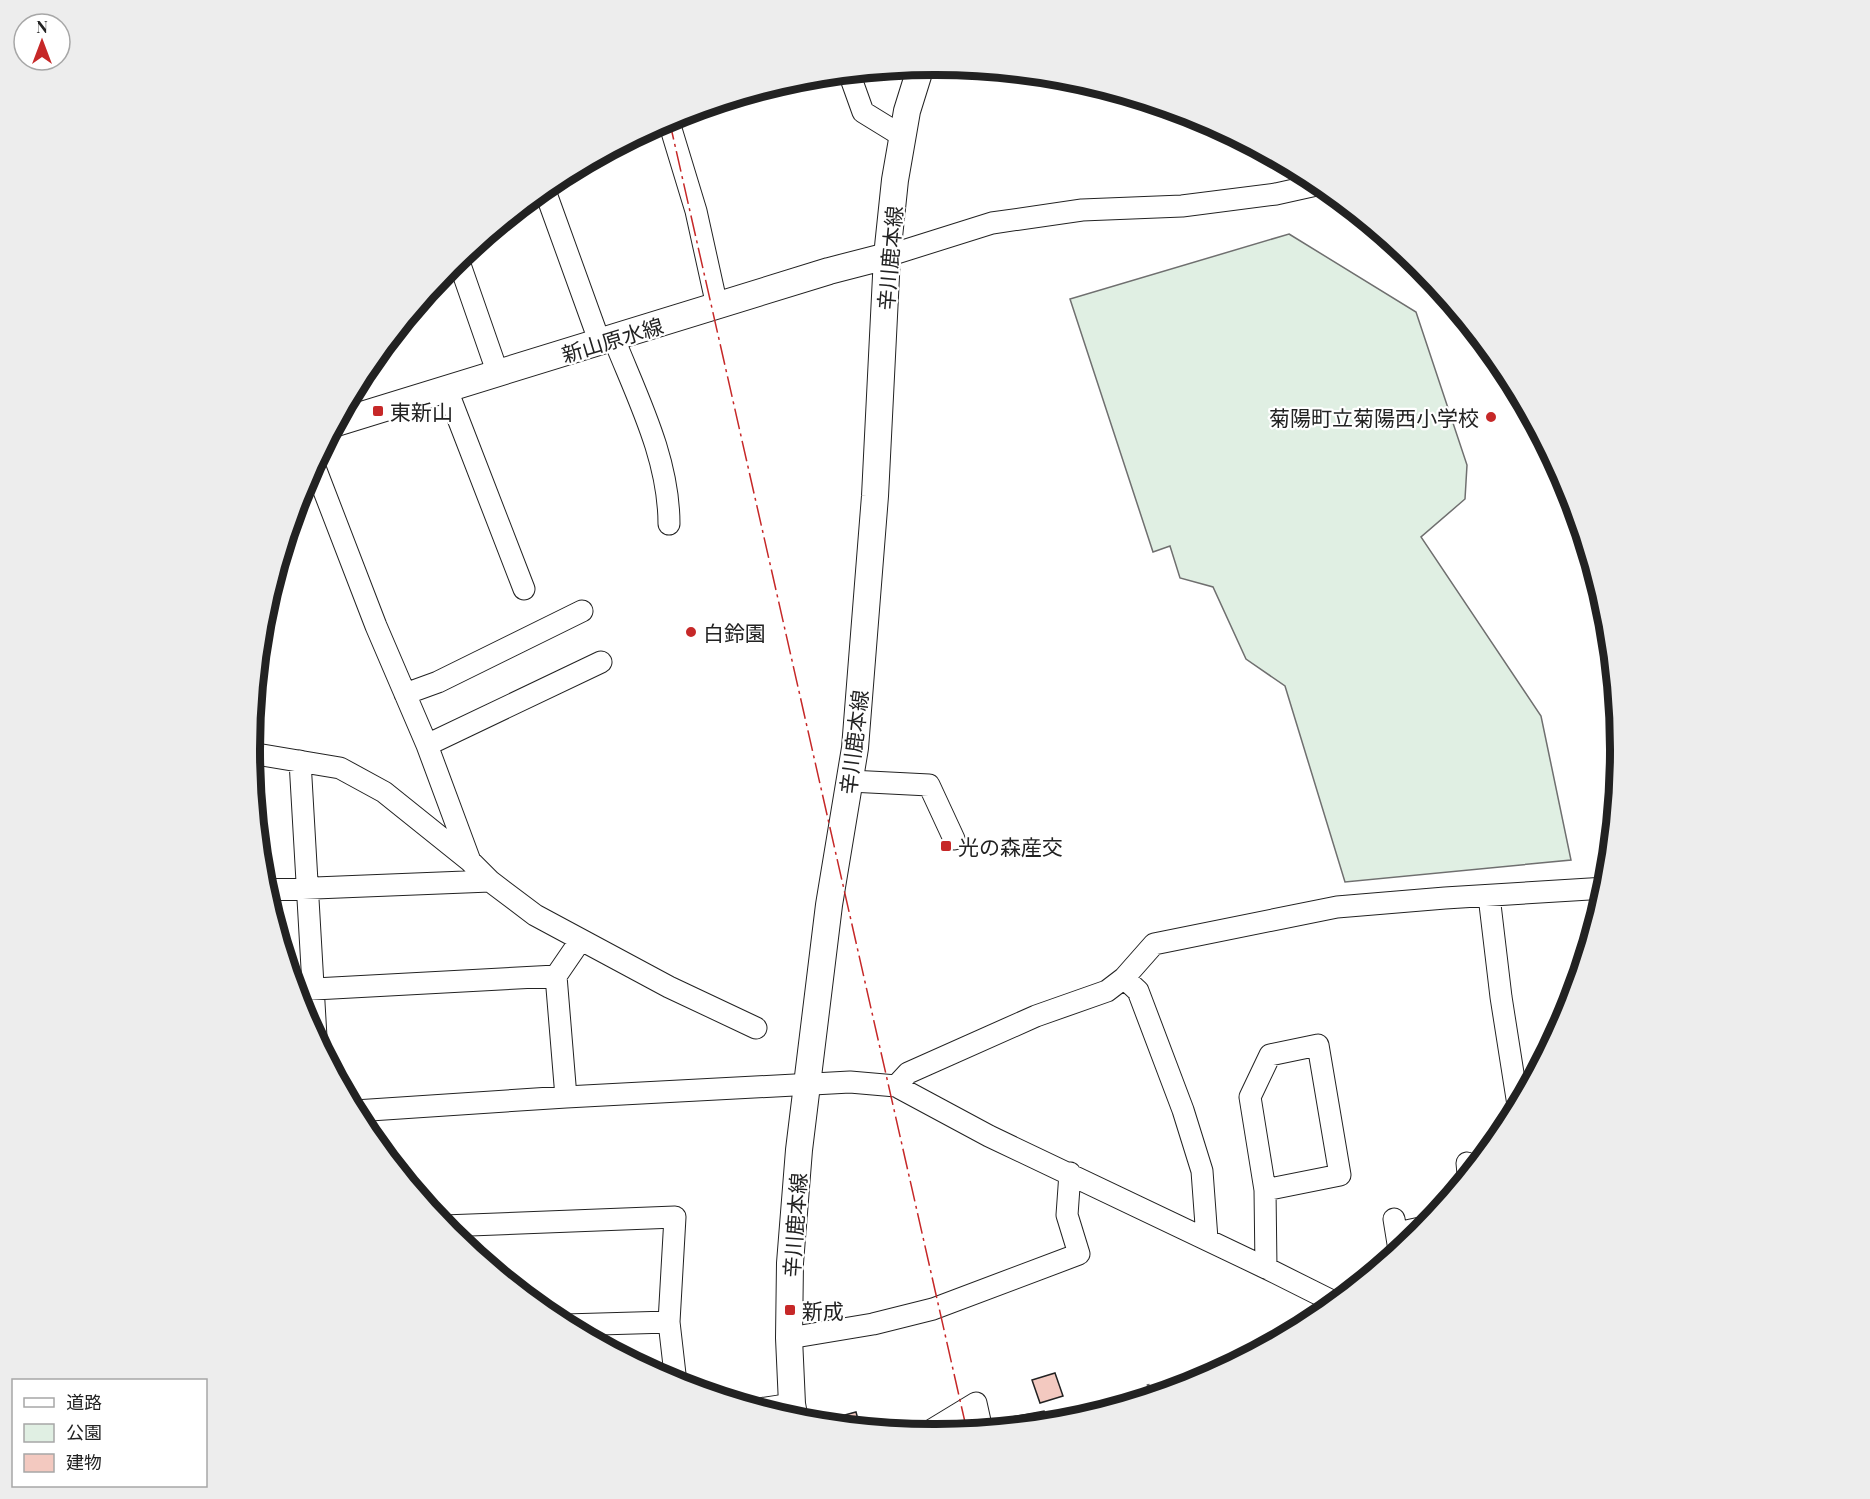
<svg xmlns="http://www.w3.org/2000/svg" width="1870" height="1499" font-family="'Playfair Display','Noto Sans JP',serif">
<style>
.green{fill:#e0efe3;stroke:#6f6f6f;stroke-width:1.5}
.building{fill:#f3c9c0;stroke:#222;stroke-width:1.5}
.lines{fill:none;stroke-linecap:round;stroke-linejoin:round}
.minor-casing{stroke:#222;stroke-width:23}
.major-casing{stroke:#222;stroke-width:28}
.path{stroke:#646464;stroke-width:3;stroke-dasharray:4.5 3;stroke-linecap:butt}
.minor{stroke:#fff;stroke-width:21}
.major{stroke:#fff;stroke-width:26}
.power{stroke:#c62828;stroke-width:1.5;stroke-dasharray:21 4.5 3 4.5;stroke-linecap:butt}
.poi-dot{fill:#c62828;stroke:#fff;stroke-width:2}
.labels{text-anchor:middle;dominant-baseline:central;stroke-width:4.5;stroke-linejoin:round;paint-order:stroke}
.street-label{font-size:21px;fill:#222;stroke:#fff}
.poi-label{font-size:21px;fill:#222;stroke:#fff;text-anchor:start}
.rim{fill:none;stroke:#222;stroke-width:8}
</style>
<rect width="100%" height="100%" fill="#fff"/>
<path class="green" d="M1289 234 1416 312 1467 465 1465 499 1421 537 1541 716 1571 860 1345 882 1285 686 1246 659 1213 587 1180 578 1170 546 1153 552 1070 299Z"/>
<path class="building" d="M1055 1373 1063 1396 1040 1403 1032 1380Z
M1044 1411 1047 1424 1007 1427 1006 1418Z
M856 1412 860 1427 836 1425 843 1422 841 1416Z"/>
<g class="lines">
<defs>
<path id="minor" d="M849 73 863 112 902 136
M668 119 696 211 717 306
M544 188 600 343
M887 256 992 223 1082 210 1182 206 1276 194 1321 184
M458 259 498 374
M614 339C638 399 669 459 669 524
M447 390 524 589
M314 465 376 626 427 745 470 861
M405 694 438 682 582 611
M427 745 601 662
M250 753 340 768 384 792 470 861 490 881 535 915 669 987 756 1028
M300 761 316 1037
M850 781 929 785 954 839
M265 890 490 881
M1489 896 1501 997 1518 1105
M1124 978 1138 991 1183 1110 1202 1171 1207 1239
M296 990 556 976
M896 1086 908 1073 1036 1016 1107 991 1124 978 1154 944 1337 907 1445 898 1606 888
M566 1097 556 976 580 941
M355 1111 566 1097 850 1082 896 1086 989 1136 1266 1268 1336 1303
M1467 1163 1468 1174
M1265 1190 1340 1175 1318 1045 1270 1055 1250 1097 1265 1190 1266 1268
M1394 1219 1399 1250
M444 1226 675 1217 669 1322 676 1383
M1397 1233 1425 1227
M565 1325 669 1322
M789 1338 873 1324 933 1309 1079 1254 1067 1215 1070 1173
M759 1409 792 1404
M925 1434 976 1403 982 1430"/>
<path id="major" d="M336 423 829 271 887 256
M795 1420 792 1404 789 1338 790 1263 799 1150 829 905 855 748 875 496 887 256 895 180 907 111 921 66"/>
</defs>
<use href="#minor" class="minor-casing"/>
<use href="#major" class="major-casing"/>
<path class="path" d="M1148 1384 1150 1397"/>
<use href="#minor" class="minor"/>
<use href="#major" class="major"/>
<path class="power" d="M669 119 967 1431"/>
</g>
<g class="poi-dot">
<rect x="372" y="405" width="12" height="12" rx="3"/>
<circle cx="1491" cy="417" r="6"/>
<circle cx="691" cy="632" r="6"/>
<rect x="940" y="840" width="12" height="12" rx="3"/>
<rect x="784" y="1304" width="12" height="12" rx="3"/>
</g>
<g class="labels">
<g class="street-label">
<text transform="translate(889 258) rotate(-85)">辛川鹿本線</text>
<text transform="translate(612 339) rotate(-17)">新山原水線</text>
<text transform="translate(853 742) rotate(-83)">辛川鹿本線</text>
<text transform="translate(794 1225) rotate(-86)">辛川鹿本線</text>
</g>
<g class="poi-label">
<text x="390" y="411">東新山</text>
<text x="1479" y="417" text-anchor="end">菊陽町立菊陽西小学校</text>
<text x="703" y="632">白鈴園</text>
<text x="958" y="846">光の森産交</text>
<text x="802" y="1310">新成</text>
</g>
</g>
<path d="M0 0H1870V1499H0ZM934 75H936A674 674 0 0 1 1610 749V750A674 674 0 0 1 936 1424H934A674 674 0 0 1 260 750V749A674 674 0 0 1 934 75Z" fill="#ededed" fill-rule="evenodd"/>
<path class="rim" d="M934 75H936A674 674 0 0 1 1610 749V750A674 674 0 0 1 936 1424H934A674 674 0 0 1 260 750V749A674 674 0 0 1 934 75Z"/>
<rect x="12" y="1379" width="195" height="108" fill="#ffffff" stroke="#a7a7a7" stroke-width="1.5"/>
<rect x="24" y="1398" width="30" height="9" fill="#ffffff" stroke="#a7a7a7" stroke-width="1.5"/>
<text x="66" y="1409" font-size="18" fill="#222222">道路</text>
<rect x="24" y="1424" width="30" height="18" fill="#e0efe3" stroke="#a7a7a7" stroke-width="1.5"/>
<text x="66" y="1439" font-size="18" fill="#222222">公園</text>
<rect x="24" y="1454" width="30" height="18" fill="#f3c9c0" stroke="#a7a7a7" stroke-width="1.5"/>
<text x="66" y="1469" font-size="18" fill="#222222">建物</text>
<g transform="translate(42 42)"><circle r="28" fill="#ffffff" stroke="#a7a7a7" stroke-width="1.5"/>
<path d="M0-4.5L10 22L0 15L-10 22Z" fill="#c62828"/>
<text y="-9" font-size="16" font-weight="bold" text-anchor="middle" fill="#222222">N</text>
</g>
</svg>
